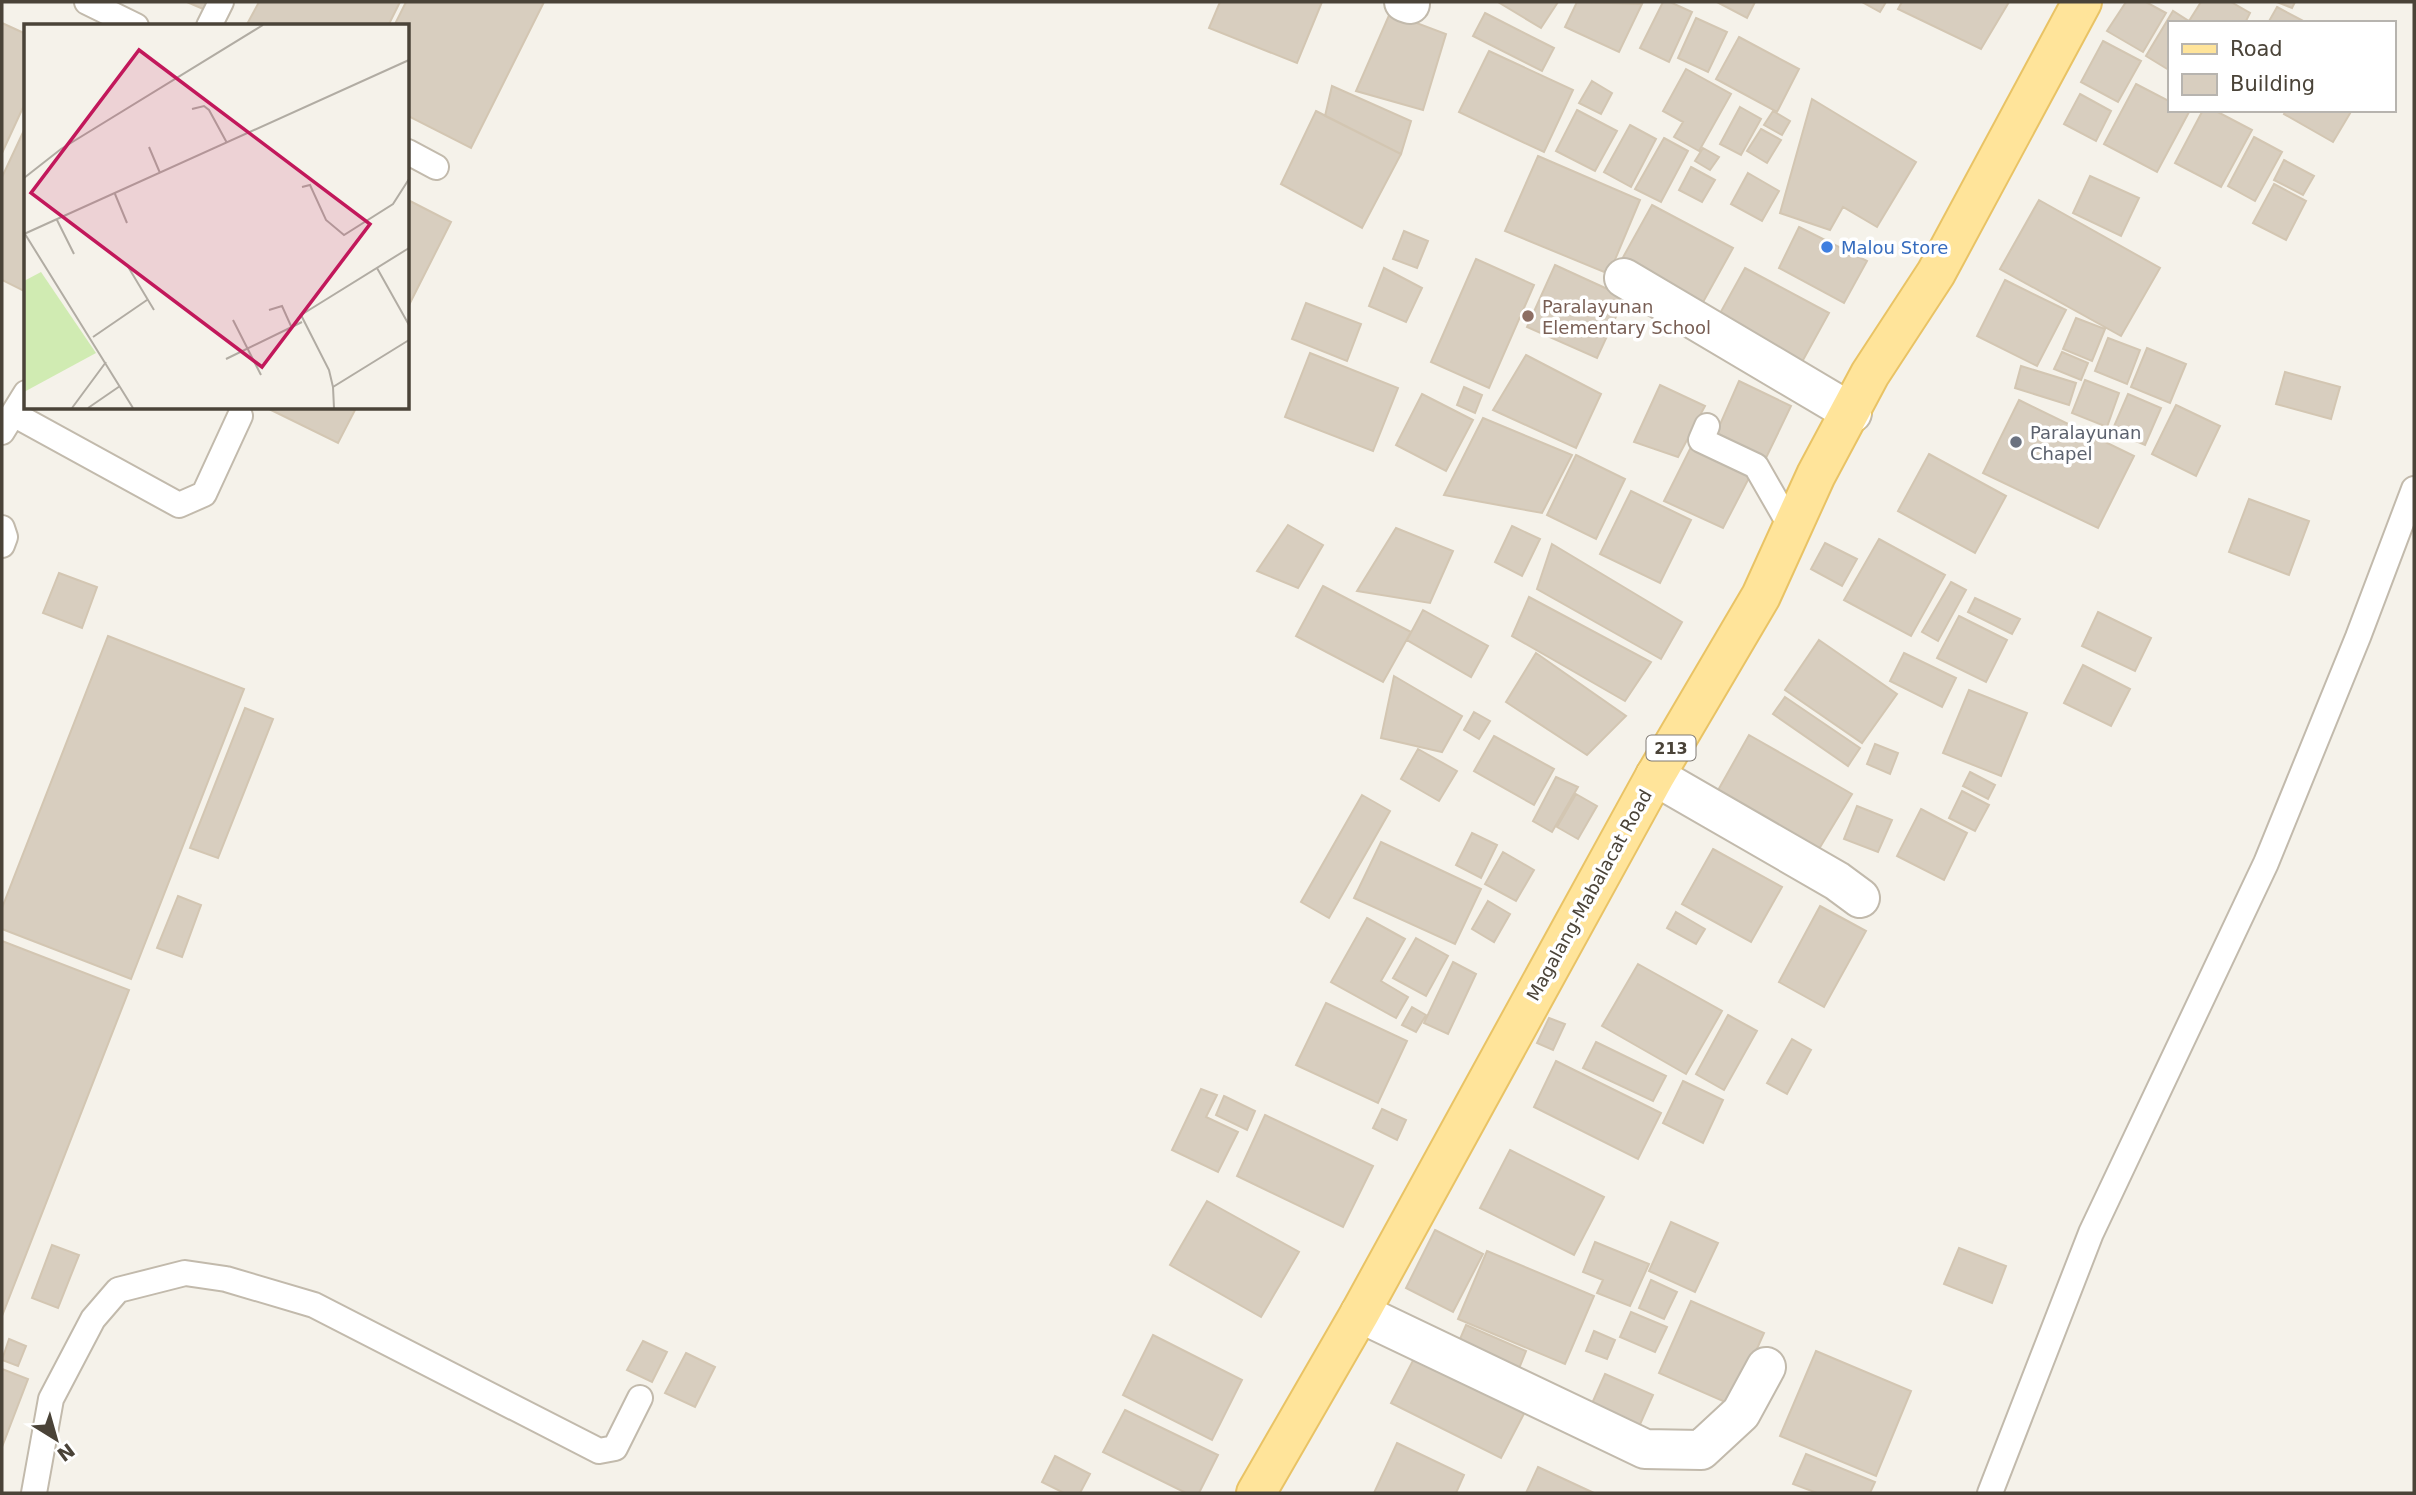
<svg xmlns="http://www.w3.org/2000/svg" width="2416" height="1495" font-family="'DejaVu Sans',sans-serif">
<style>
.building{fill:#d8cebf;stroke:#d3c6b2;stroke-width:2}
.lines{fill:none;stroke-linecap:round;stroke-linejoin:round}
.service-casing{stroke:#c2baac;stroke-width:28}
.minor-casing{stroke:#c2baac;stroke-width:42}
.primary-casing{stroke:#e9c365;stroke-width:42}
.service{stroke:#fff;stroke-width:24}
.minor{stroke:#fff;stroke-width:38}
.primary{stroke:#ffe49a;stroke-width:38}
.shop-dot{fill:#3f7fe0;stroke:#fff;stroke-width:2.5}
.education-dot{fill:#8d6e63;stroke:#fff;stroke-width:2.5}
.worship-dot{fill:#6b7280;stroke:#fff;stroke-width:2.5}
.labels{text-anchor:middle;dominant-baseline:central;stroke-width:7;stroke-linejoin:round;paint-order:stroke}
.shield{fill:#fff;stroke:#807b74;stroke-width:2}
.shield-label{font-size:16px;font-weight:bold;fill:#4a4338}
.shop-label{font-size:18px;fill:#366cbe;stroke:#fff;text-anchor:start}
.education-label{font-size:18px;fill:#785e54;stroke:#fff;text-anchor:start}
.worship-label{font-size:18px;fill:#5b616d;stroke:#fff;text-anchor:start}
.street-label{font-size:18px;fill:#4a4338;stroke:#fff}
.inset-road{fill:none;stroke:#b1aca3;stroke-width:2}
.view{fill:#c2185b;fill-opacity:0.15;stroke:#c2185b;stroke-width:3.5}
.inset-edge{fill:none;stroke:#4a4338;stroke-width:3.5}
</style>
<rect width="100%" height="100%" fill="#f5f2ea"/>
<path class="building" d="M187 2H215L210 12Z
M259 2H400L388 26H246Z
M406 2H544L471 148 408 116V26H394Z
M1220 2H1322L1297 63 1209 28Z
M1498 2H1558L1541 28Z
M1577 2 1642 4 1619 52 1565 27Z
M1663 2H1670L1692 12 1669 62 1640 48Z
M1717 2H1755L1747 18Z
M1862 2H1886L1880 12Z
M1902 2H2009L1981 49 1898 9Z
M2126 2H2146L2166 13 2143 52 2107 31Z
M2201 2H2231L2250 13 2245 23H2169V70L2146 56 2173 11 2189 21Z
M2277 2H2295L2292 8Z
M2277 7 2307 23H2268Z
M1390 13 1446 34 1423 110 1356 91Z
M1485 13 1554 48 1542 71 1473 36Z
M1696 18 1727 32 1708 72 1678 58Z
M2 23 26 34V101L2 153Z
M1739 37 1799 69 1777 112 1716 79Z
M2103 41 2141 61 2118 102 2081 82Z
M1489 51 1573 90 1544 152 1459 112Z
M1686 69 1731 94 1699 151 1674 137 1683 122 1663 111Z
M1592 81 1612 93 1601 114 1579 103Z
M2136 84 2169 101V110L2189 112 2157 172 2104 144Z
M1332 86 1411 121 1401 154 1325 116Z
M2080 94 2111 111 2096 141 2064 124Z
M1812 99 1916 162 1877 227 1843 207 1830 230 1780 213Z
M1740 107 1761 119 1741 155 1720 144Z
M1577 110 1617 131 1595 171 1556 151Z
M2203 110H2214L2252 130 2221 187 2175 163Z
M2286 110H2352L2333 142 2284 114Z
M1316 111 1401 154 1362 228 1281 184Z
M1773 111 1790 121 1782 135 1764 125Z
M1630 125 1656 139 1631 187 1604 172Z
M26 126V292L2 280V177Z
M1761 129 1781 140 1767 163 1747 151Z
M2254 137 2282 152 2255 201 2228 186Z
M1664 138 1688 151 1661 202 1635 189Z
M1703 148 1719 157 1710 170 1695 161Z
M1538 156 1640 200 1609 274 1505 231Z
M2284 160 2314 176 2303 195 2274 180Z
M1691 167 1715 180 1702 202 1679 190Z
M1748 173 1779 191 1762 221 1731 204Z
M2090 176 2139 198 2121 236 2073 213Z
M2274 184 2306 201 2286 240 2253 223Z
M408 200 451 222 408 307Z
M2039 200 2160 268 2121 336 2000 269Z
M1652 205 1733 248 1702 304 1621 261Z
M1799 227 1867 261 1844 303 1779 268Z
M1404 231 1428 241 1417 268 1393 259Z
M1476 259 1534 285 1489 388 1431 362Z
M1555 265 1625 297 1597 358 1527 327Z
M1384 268 1422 288 1406 322 1369 306Z
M1745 268 1829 313 1802 362 1718 317Z
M2005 280 2066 310 2037 366 1977 336Z
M1306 303 1361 324 1347 361 1292 339Z
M2076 318 2105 329 2092 361 2063 349Z
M2108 338 2140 350 2127 384 2095 371Z
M2147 348 2186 364 2170 403 2131 387Z
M2062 352 2088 363 2081 380 2054 369Z
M1310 353 1398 388 1373 451 1285 417Z
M1526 355 1601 394 1576 448 1493 410Z
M2021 366 2076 383 2069 405 2015 388Z
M2285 372 2340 387 2331 419 2276 404Z
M2085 380 2119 393 2107 427 2072 413Z
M1739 381 1791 406 1765 460 1715 436Z
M1660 385 1705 406 1678 457 1634 442Z
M1464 387 1482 395 1475 413 1457 405Z
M1422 394 1473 420 1446 471 1396 445Z
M2128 394 2161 408 2145 445 2112 431Z
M2019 400 2134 456 2098 528 1983 473Z
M2176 405 2220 426 2196 476 2152 454Z
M267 408H356L338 443Z
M1483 418 1572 455 1542 513 1444 495Z
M1692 445 1750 476 1723 528 1664 501Z
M1929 454 2006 496 1975 553 1898 511Z
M1576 455 1625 479 1596 539 1547 515Z
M1631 491 1691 520 1660 583 1600 554Z
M2249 499 2309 521 2289 575 2229 552Z
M1288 525 1323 545 1298 588 1257 571Z
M1512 526 1540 539 1522 576 1495 562Z
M1396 528 1453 551 1430 603 1357 591Z
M1879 539 1945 575 1911 636 1844 600Z
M1825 543 1857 559 1842 586 1811 569Z
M1552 544 1682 622 1661 659 1537 589Z
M59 573 97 587 82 628 43 613Z
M1951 582 1966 590 1938 641 1922 632Z
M1323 586 1411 632 1383 682 1296 636Z
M1529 597 1651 662 1625 701 1512 636Z
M1975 598 2020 619 2012 634 1968 612Z
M1423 610 1488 646 1471 677 1407 640Z
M2098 612 2151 638 2135 671 2082 646Z
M1959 616 2007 640 1986 682 1937 658Z
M108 636 244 689 131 979 2 929V908Z
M1819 640 1897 694 1862 743 1785 690Z
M1536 653 1626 716 1587 755 1506 702Z
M1904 653 1956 678 1942 707 1890 681Z
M2083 665 2130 689 2111 726 2064 703Z
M1394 676 1462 716 1442 752 1381 738Z
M1969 690 2027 713 2001 776 1943 753Z
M1785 697 1860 748 1848 766 1773 714Z
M245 708 273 719 218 858 190 848Z
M1474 712 1490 721 1479 739 1464 730Z
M1749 735 1852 794 1813 859 1712 801Z
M1494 736 1554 769 1534 805 1474 771Z
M1875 744 1898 753 1890 774 1867 764Z
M1418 749 1457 771 1439 801 1401 779Z
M1970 772 1995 785 1988 799 1963 786Z
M1556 777 1578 787 1552 832 1533 821Z
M1962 791 1989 805 1975 831 1949 818Z
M1576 794 1597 806 1578 839 1557 827Z
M1362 795 1390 811 1329 918 1301 902Z
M1857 806 1892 820 1878 852 1844 839Z
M1921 809 1967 833 1944 880 1897 856Z
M1472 833 1497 845 1481 878 1456 865Z
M1381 842 1481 889 1455 944 1354 898Z
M1713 849 1782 887 1751 942 1682 904Z
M1503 852 1534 870 1516 901 1485 884Z
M178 896 201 905 182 957 157 948Z
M1488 901 1510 914 1494 942 1472 929Z
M1820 906 1866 931 1824 1007 1779 982Z
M1676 912 1705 929 1696 944 1667 928Z
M1367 918 1405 939 1381 981 1408 997 1396 1018 1331 982Z
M1416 938 1448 956 1426 996 1393 978Z
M2 941 129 990 2 1316Z
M1453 962 1476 974 1448 1034 1424 1023Z
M1638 964 1722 1011 1686 1074 1602 1026Z
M1326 1003 1407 1041 1378 1103 1296 1065Z
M1412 1007 1426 1015 1416 1032 1402 1025Z
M1728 1015 1757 1031 1724 1090 1696 1074Z
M1549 1018 1565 1024 1553 1050 1537 1043Z
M1792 1039 1811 1050 1787 1094 1767 1083Z
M1596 1042 1666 1076 1653 1101 1583 1068Z
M1556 1061 1661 1113 1638 1159 1534 1107Z
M1683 1081 1723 1100 1703 1143 1663 1123Z
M1201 1089 1217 1095 1206 1117 1238 1132 1218 1172 1172 1150Z
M1224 1096 1255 1111 1247 1130 1216 1115Z
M1382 1109 1406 1120 1397 1140 1373 1128Z
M1265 1115 1373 1166 1343 1227 1237 1176Z
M1510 1150 1604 1197 1574 1255 1480 1208Z
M1207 1201 1299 1252 1261 1317 1170 1265Z
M1671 1222 1718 1243 1695 1292 1649 1271Z
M1435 1230 1483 1254 1453 1312 1406 1288Z
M1595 1242 1649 1264 1630 1306 1597 1293 1603 1280 1583 1272Z
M52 1245 79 1255 58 1308 32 1298Z
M1959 1248 2006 1266 1992 1303 1944 1284Z
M1487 1251 1594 1296 1565 1364 1458 1319Z
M1651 1280 1677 1292 1664 1319 1639 1308Z
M1691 1301 1764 1333 1732 1405 1659 1373Z
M1631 1312 1667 1327 1655 1352 1620 1337Z
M1466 1325 1526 1351 1518 1371 1457 1346Z
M1594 1331 1615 1340 1607 1359 1586 1351Z
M1153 1335 1242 1380 1212 1440 1123 1395Z
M9 1339 26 1346 18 1366 2 1360Z
M643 1341 667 1352 652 1382 627 1370Z
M1420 1347 1530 1402 1501 1458 1391 1403Z
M1816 1351 1911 1391 1876 1476 1780 1436Z
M686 1353 715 1367 695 1407 665 1393Z
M2 1369 28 1379 2 1447Z
M1605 1374 1653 1395 1638 1429 1590 1408Z
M1125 1410 1218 1455 1199 1493H1186L1103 1452Z
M1397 1443 1464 1475 1456 1493H1374Z
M1806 1454 1875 1482 1870 1493H1817L1793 1484Z
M1055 1456 1090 1474 1080 1493H1064L1042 1482Z
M1538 1467 1594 1493H1526Z"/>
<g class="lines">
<defs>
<path id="service" d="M87 2 136 26
M209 26 221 2
M408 152 436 167
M15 415 179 505 204 494 240 416
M1707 426 1701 440 1756 466 1791 527
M2 432 26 393
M2 528 5 537 2 545
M34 1493 51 1399 93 1319 118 1290 185 1273 226 1279 314 1305 599 1451 615 1448 640 1398
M1990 1493 2091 1233 2266 863 2358 637 2414 489"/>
<path id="minor" d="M1404 2 1410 4
M1624 278 1852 413
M1655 776 1837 881 1860 898
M1360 1313 1645 1449 1701 1450 1741 1413 1766 1367"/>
<path id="primary" d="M1256 1493 1360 1313 1655 776 1761 596 1816 475 1870 374 1936 273 2082 2"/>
</defs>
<use href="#service" class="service-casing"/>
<use href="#minor" class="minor-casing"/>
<use href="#primary" class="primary-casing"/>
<use href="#service" class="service"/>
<use href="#minor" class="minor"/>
<use href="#primary" class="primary"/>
</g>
<circle class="shop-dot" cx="1827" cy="247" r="7"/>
<circle class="education-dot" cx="1528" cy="316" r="7"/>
<circle class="worship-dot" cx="2016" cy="442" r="7"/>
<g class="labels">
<rect class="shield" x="1646.5" y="735.5" width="49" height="25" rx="5"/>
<g class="shield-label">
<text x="1671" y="748">213</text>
</g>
<g class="shop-label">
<text x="1841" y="247">Malou Store</text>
</g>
<g class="education-label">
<text x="1542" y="306">Paralayunan<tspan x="1542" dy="21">Elementary School</tspan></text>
</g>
<g class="worship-label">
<text x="2030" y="432">Paralayunan<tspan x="2030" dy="21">Chapel</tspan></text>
</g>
<g class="street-label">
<text transform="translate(1589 895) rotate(-61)">Magalang-Mabalacat Road</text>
</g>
</g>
<g transform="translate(24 24)">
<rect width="385" height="385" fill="#f5f2ea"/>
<path d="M17 248 72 329 0 368V257Z" fill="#d0ebb2"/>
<path class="inset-road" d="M168 85 180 82 185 86 203 119M125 123 136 149M0 154 37 125 239 1M278 163 286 161 302 196 320 211 369 180 385 155M91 170 103 199M33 196 50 230M0 210 385 36M1 210 109 384M103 241 130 286M353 244 385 301M245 286 258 282 267 302M209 296 237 351M69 313 123 276M202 335 278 298M309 363 305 346 277 291 385 224M48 384 82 338M64 384 96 362M310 384 309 363 385 316"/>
<path class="view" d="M115 26 346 200 238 343 7 169Z"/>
<rect width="385" height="385" class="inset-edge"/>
</g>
<rect width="2416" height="1495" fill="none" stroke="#4a4338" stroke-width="7"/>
<rect x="2168" y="21" width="228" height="91" fill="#ffffff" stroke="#b7b4af" stroke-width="2"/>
<rect x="2182" y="44" width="35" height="10" fill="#ffe49a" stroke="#b7b4af" stroke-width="2"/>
<text x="2230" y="56" font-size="21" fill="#4a4338">Road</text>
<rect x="2182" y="74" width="35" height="21" fill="#d8cebf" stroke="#b7b4af" stroke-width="2"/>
<text x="2230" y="91" font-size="21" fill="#4a4338">Building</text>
<g transform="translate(56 1439) rotate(143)" stroke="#ffffff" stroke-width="5" paint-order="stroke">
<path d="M0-5L12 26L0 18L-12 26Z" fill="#4a4338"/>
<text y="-10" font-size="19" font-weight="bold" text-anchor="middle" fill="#4a4338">N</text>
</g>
</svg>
